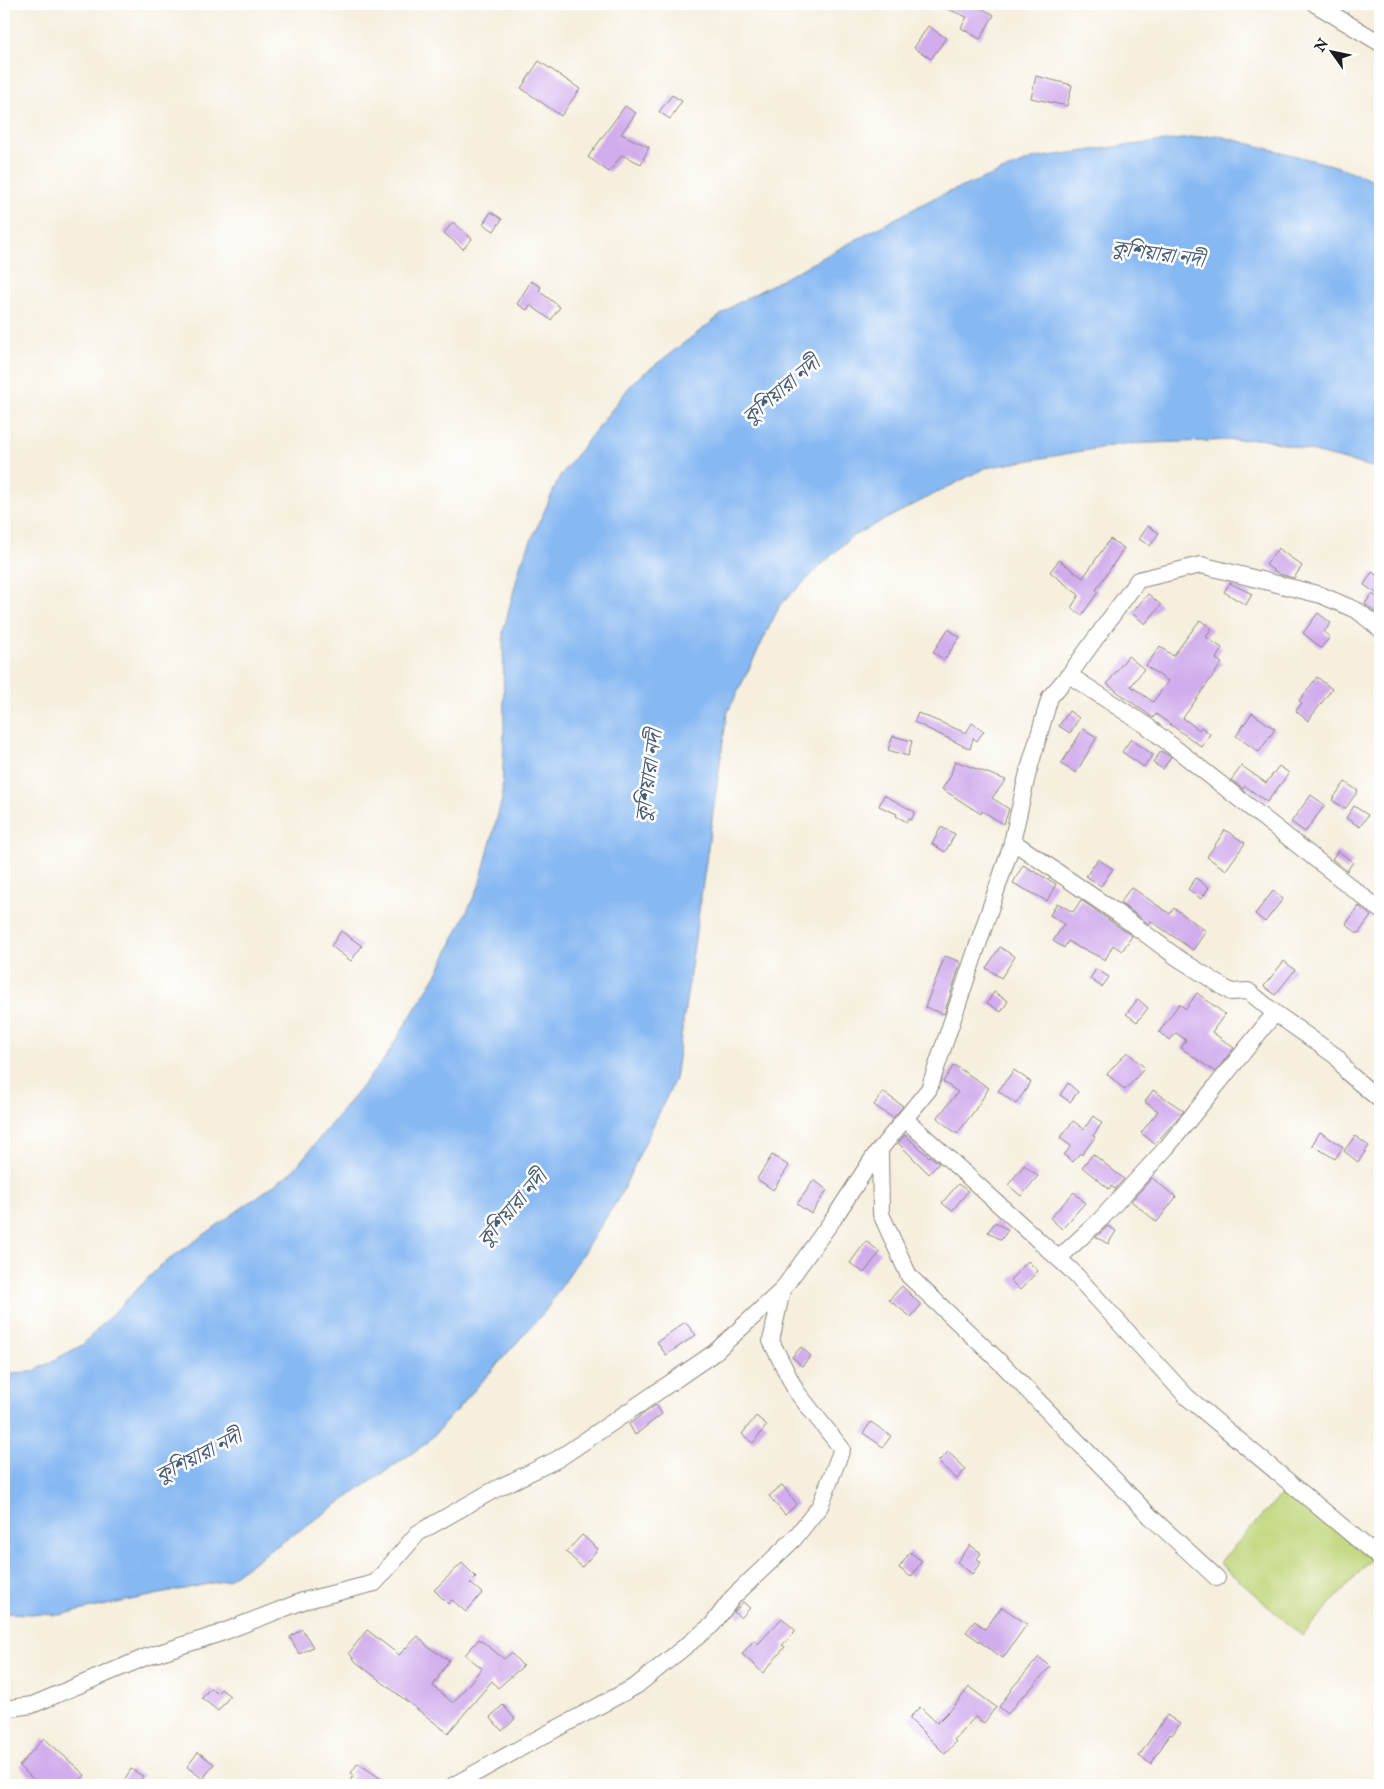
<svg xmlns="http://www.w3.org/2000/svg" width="1384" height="1789" font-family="'IM FELL English','Noto Serif Bengali',serif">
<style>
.green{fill:#c0d578;stroke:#6e784a}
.water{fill:#86b8f2;stroke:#516a87}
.building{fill:#d1aded}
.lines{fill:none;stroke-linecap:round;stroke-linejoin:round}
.minor-casing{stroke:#89867d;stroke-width:18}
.minor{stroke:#fff;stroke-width:16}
.labels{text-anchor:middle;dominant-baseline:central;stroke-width:5;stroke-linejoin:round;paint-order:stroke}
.water-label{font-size:21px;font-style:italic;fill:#465a72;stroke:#fff}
</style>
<rect width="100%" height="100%" fill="#fff"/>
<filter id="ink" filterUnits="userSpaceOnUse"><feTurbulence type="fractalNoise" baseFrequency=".02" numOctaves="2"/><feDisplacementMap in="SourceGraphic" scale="10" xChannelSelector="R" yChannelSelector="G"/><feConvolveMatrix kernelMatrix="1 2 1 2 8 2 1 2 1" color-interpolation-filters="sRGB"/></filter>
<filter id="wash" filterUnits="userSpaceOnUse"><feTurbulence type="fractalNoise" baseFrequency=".0096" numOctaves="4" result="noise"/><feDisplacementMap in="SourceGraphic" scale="20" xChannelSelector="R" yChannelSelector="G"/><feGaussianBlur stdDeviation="1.12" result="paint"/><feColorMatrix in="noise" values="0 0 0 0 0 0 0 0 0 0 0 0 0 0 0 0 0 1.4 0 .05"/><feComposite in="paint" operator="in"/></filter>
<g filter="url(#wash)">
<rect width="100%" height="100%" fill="#f6efde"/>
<path class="green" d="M1287 1488 1371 1559 1302 1636 1219 1563Z"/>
<path class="water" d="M1216 135 1339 167 1380 182V469L1264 439 1123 444 985 468 851 537 780 605 727 714 675 1079 620 1196 546 1310 427 1443 227 1580 59 1615 4 1613V1373L32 1372 82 1345 160 1266 292 1172 385 1058 439 970 479 886 502 799 504 731 503 632 521 563 560 476 634 381 734 305 934 198 1035 158 1114 147Z"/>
<g id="blocks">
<path class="building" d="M935 4H974L994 15 980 39 961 28 967 17Z
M928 26 946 38 931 59 914 48Z
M539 61 580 89 561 116 521 88Z
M1036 76 1072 85 1067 106 1031 98Z
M672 95 682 101 670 119 659 112Z
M625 106 636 113 621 134 649 147 641 164 622 155 609 172 588 157Z
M491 212 502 219 494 231 483 224Z
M453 222 472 239 463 249 444 233Z
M531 281 541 287 539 291 560 307 551 320 530 305 527 310 517 304Z
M1148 526 1159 533 1150 546 1139 539Z
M1110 539 1124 548 1096 590 1098 592 1082 615 1071 608 1079 595 1050 572 1059 560 1083 578Z
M1278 548 1302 566 1294 578 1279 574 1266 565Z
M1372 572 1380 578V596L1364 585Z
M1230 583 1252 594 1246 605 1224 592Z
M1148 594 1161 605 1145 624 1132 613Z
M1372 594 1380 599V616L1365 604Z
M1318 613 1331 623 1324 632 1330 637 1321 648 1303 633Z
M1200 620 1212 629 1206 637 1222 648 1216 659 1222 663 1183 718 1199 730 1201 727 1210 734 1202 747 1156 714 1153 718 1107 684 1128 656 1144 669 1131 686 1153 702 1168 681 1146 666 1160 646 1173 656Z
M948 629 960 637 944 660 933 652Z
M1317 677 1332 689 1308 721 1296 711 1302 703 1299 701Z
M1069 711 1079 718 1070 733 1059 726Z
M918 713 966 733 972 723 984 731 977 741 973 738 970 749 914 722Z
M1252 713 1275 729 1259 752 1236 736Z
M1083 729 1097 737 1076 773 1061 764Z
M893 736 912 741 908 756 888 750Z
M1131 739 1153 755 1144 767 1122 752Z
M1161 751 1171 757 1163 769 1153 763Z
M955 761 1006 780 992 798 1009 809 1004 824 982 811 981 814 942 789 950 777Z
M1242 766 1266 783 1279 766 1289 773 1267 802 1245 786 1243 789 1231 780Z
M1345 782 1358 791 1345 809 1332 800Z
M884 795 915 812 911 820 909 819 907 822 896 816 897 814 879 806Z
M1311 795 1325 805 1305 832 1291 822Z
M1354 806 1368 815 1360 827 1346 818Z
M941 827 955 834 945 852 932 844Z
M1225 830 1245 843 1226 870 1207 857Z
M1338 851 1353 862 1347 871 1332 859Z
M1098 859 1113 869 1101 886 1086 876Z
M1023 865 1056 884 1047 901 1013 883Z
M1196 878 1209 888 1201 899 1188 889Z
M1131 887 1170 914 1174 908 1206 931 1193 950 1151 921 1149 924 1120 903Z
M1273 891 1283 899 1265 922 1255 914Z
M1081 900 1132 936 1122 951 1113 945 1105 960 1082 948 1081 949 1068 941 1064 948 1053 941 1064 924 1050 915 1057 903 1073 912Z
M1359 906 1371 916 1358 934 1346 924Z
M341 931 362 946 351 961 331 946Z
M1000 947 1015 957 1001 978 986 968Z
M945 956 961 962 944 1014 925 1007Z
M1284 961 1295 970 1275 995 1264 986Z
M1096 969 1109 977 1102 987 1090 979Z
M994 992 1008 1001 1001 1012 987 1003Z
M1197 993 1225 1014 1212 1032 1234 1048 1215 1072 1181 1048 1186 1040 1176 1033 1170 1040 1159 1032 1179 1004 1186 1009Z
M1138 999 1148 1008 1137 1022 1126 1014Z
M1127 1052 1145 1068 1125 1090 1107 1074Z
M954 1065 989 1088 975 1110 957 1134 937 1118 958 1092 943 1082Z
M1014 1070 1031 1082 1016 1104 998 1091Z
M1068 1083 1078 1092 1070 1102 1060 1095Z
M1153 1090 1184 1111 1155 1144 1141 1133 1158 1111 1145 1102Z
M883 1092 903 1106 893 1118 874 1105Z
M1093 1116 1102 1123 1093 1136 1095 1137 1082 1155 1080 1153 1073 1162 1064 1155 1071 1146 1060 1138 1073 1121 1084 1129Z
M1320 1132 1343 1147 1335 1159 1312 1145Z
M905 1135 929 1157 930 1156 939 1163 929 1174 898 1143Z
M1355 1136 1369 1146 1358 1162 1344 1151Z
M1093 1154 1124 1179 1115 1189 1111 1186 1109 1189 1082 1167Z
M772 1155 789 1166 773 1190 757 1179Z
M1024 1165 1038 1176 1021 1196 1008 1185Z
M1152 1178 1176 1197 1157 1222 1131 1201Z
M814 1180 827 1190 811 1214 797 1204Z
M958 1184 968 1191 952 1211 942 1203Z
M1074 1192 1085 1203 1062 1229 1050 1218Z
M995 1222 1008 1230 1001 1240 988 1232Z
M1108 1226 1116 1231 1108 1244 1096 1237Z
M866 1241 880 1252 864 1273 850 1263Z
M1028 1261 1038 1271 1020 1290 1010 1280Z
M902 1286 921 1305 911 1317 889 1300Z
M685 1322 696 1335 666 1355 657 1342Z
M801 1347 811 1356 802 1366 792 1357Z
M656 1405 662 1414 635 1435 629 1424Z
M756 1416 767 1425 753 1443 742 1434Z
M871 1422 891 1436 883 1447 863 1433Z
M948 1452 966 1469 957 1479 938 1462Z
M782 1485 797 1504 785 1515 769 1496Z
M582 1535 598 1549 582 1567 566 1552Z
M970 1545 981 1553 977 1559 981 1562 972 1574 957 1562Z
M910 1552 922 1561 911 1577 899 1568Z
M462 1563 476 1577 470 1583 482 1593 466 1612 452 1600 448 1604 434 1590Z
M743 1602 750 1608 741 1618 734 1612Z
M1002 1607 1027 1624 1003 1658 966 1632 975 1621 985 1629Z
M782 1618 796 1631 782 1645 785 1647 763 1673 742 1654 754 1640 758 1644Z
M302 1629 313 1647 299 1654 290 1637Z
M367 1630 399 1655 418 1636 428 1647 449 1660 433 1686 453 1703 482 1668 465 1655 479 1639 504 1659 511 1653 523 1666 498 1688 492 1681 448 1733 356 1662 349 1653Z
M1039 1657 1050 1667 1024 1696 1023 1695 1008 1714 999 1707 1013 1687Z
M969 1687 996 1707 984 1723 975 1717 954 1740 956 1742 945 1754 909 1718 920 1707 937 1723 955 1705Z
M210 1688 217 1693 221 1689 230 1696 218 1711 202 1698Z
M503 1705 515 1719 502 1731 490 1717Z
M1167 1715 1180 1724 1172 1735 1170 1734 1151 1764 1139 1756Z
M44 1738 85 1775 76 1785H40L19 1766Z
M198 1752 214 1764 203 1779 187 1767Z
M358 1763 390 1785H347L354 1775 351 1773Z
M131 1769 143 1776 137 1785H121Z"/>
</g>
</g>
<g filter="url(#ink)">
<use href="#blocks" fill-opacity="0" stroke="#89867d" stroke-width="1"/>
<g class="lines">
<defs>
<path id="minor" d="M1315 4 1380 43
M1069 675 1147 726 1380 910
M1012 841 1120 915 1178 958 1214 981 1231 992 1248 991 1275 1013
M905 1119 1071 1270 1187 1397 1380 1558
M880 1149 881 1214 909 1276 1003 1365 1151 1517 1217 1578
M1059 1258 1101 1219 1167 1147 1275 1013 1337 1057 1348 1073 1380 1100
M4 1709 32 1705 146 1657 218 1634 303 1601 375 1583 418 1533 492 1491 558 1459 644 1401 714 1353 782 1290
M454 1785 528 1744 636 1686 712 1625 733 1597 794 1539 820 1506 842 1449 796 1391 771 1341 782 1290 834 1218 873 1158 929 1089 1011 847 1027 776 1050 697 1069 675 1138 580 1201 565 1321 595 1358 611 1380 629"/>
</defs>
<use href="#minor" class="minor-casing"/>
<use href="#minor" class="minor"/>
</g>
</g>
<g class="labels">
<g class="water-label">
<text transform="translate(1158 255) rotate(8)">কুশিয়ারা নদী</text>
<text transform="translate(782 391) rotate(-40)">কুশিয়ারা নদী</text>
<text transform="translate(650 776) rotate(-82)">কুশিয়ারা নদী</text>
<text transform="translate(513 1209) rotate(-49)">কুশিয়ারা নদী</text>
<text transform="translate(199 1457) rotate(-27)">কুশিয়ারা নদী</text>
</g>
</g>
<rect width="1384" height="1789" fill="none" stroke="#fff" stroke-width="20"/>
<g transform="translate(1332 52) rotate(303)" stroke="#ffffff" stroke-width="4" paint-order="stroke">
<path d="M0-4L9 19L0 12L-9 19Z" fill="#1c1c1c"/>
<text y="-8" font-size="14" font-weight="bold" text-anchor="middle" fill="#1c1c1c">N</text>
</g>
</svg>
